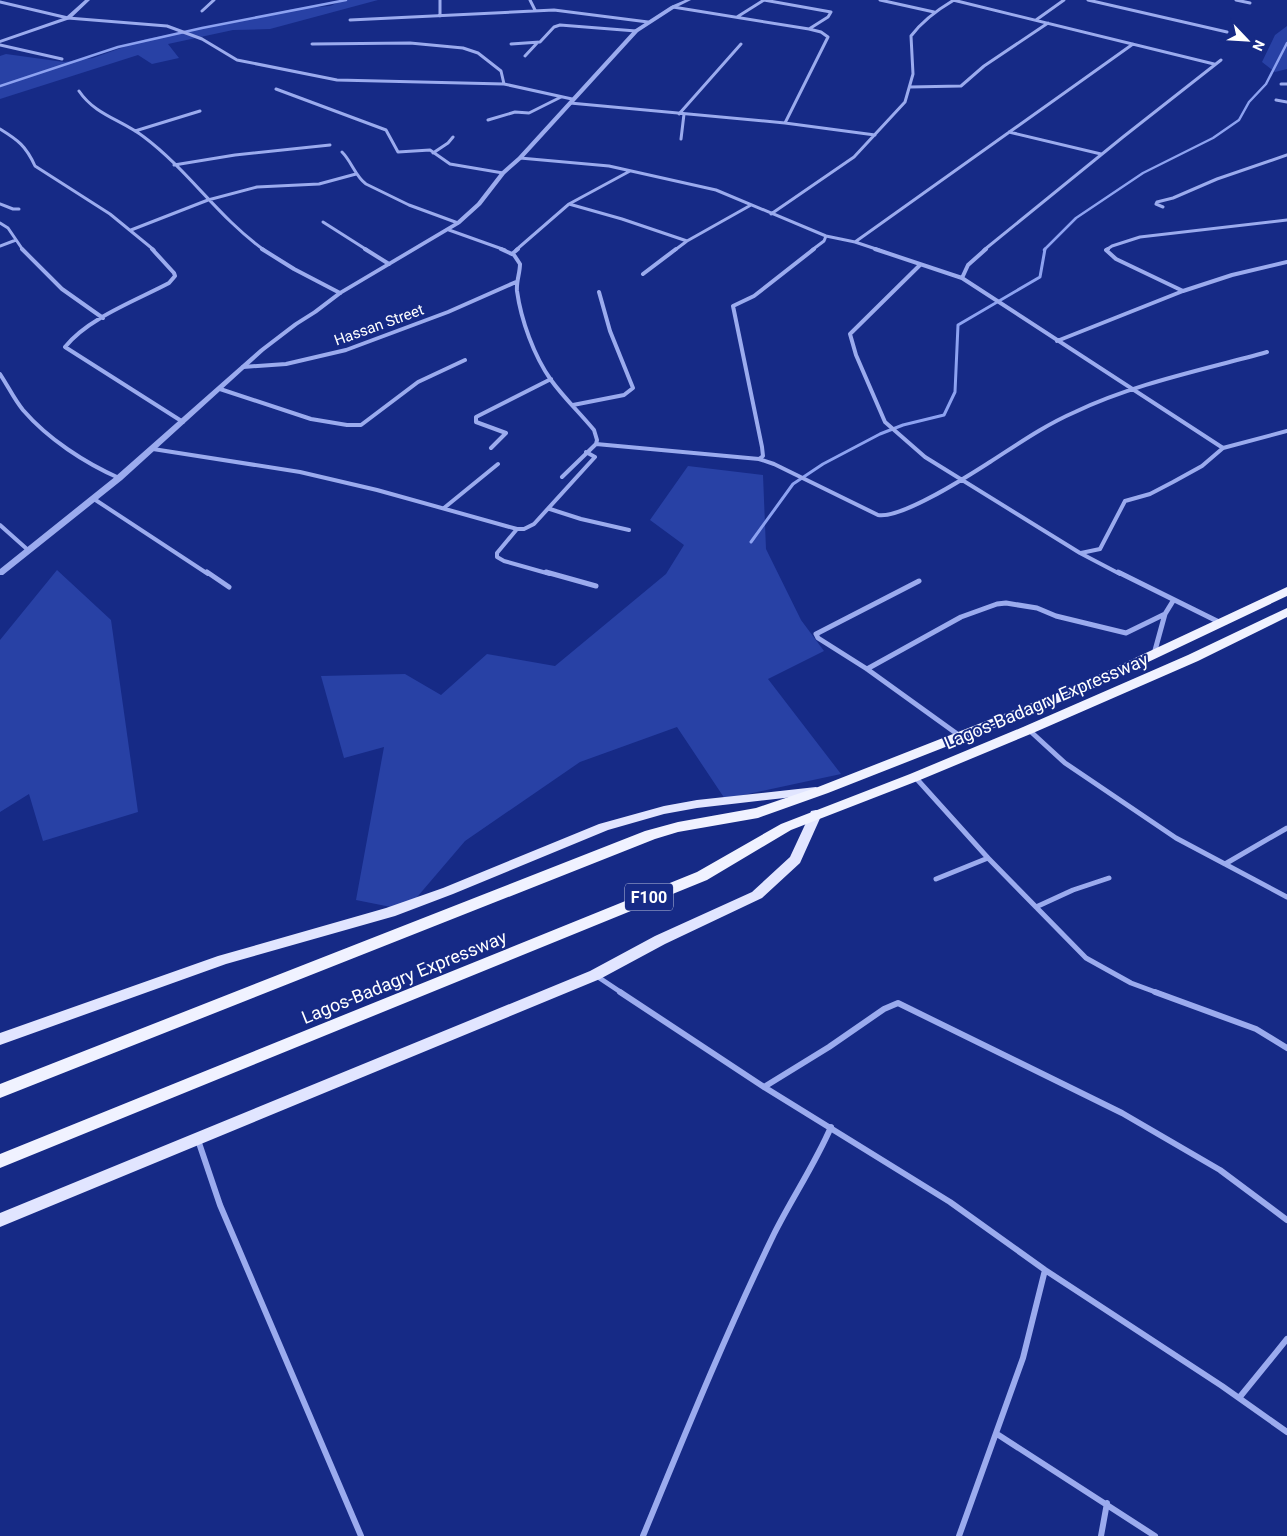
<svg xmlns="http://www.w3.org/2000/svg" width="1287" height="1536" font-family="Roboto,sans-serif">
<style>
.green{fill:#2841a5}
.lines{fill:none;stroke-linecap:round;stroke-linejoin:round}
.stream-far1{stroke:#8da2f1;stroke-width:2.5}
.stream{stroke:#8da2f1;stroke-width:3}
.minor-far3{stroke:#9babee;stroke-width:3}
.minor-far2{stroke:#9babee;stroke-width:4}
.minor-far1{stroke:#9babee;stroke-width:5}
.minor{stroke:#9babee;stroke-width:6}
.tertiary{fill:#9babee;fill-rule:evenodd}
.primary{fill:#e1e5ff;fill-rule:evenodd}
.trunk{fill:#f0f2ff;fill-rule:evenodd}
.labels{text-anchor:middle;dominant-baseline:central;stroke-width:4;stroke-linejoin:round;paint-order:stroke}
.far-street-label{font-size:15px;fill:#fff;stroke:#162a86}
.shield{fill:#162a86;stroke:#b9bfdb;stroke-width:1}
.shield-label{font-size:16px;font-weight:bold;fill:#fff}
.street-label{font-size:18px;fill:#fff;stroke:#162a86}
</style>
<rect width="100%" height="100%" fill="#162a86"/>
<path class="green" d="M344 0H378L270 29 233 30 168 44 179 58 152 64 138 55 0 99V56L6 54 64 62 93 58 146 39 235 22 293 9 330 6Z
M1287 26V69L1275 72 1262 62 1275 35Z
M688 466 763 475 766 549 801 620 824 651 768 679 841 774 725 799 677 727 580 762 465 841 406 910 356 900 384 747 344 758 321 676 405 674 441 695 487 654 555 666 666 574 684 545 650 520Z
M57 570 111 620 138 812 43 841 29 794 0 812V640Z"/>
<g class="lines">
<path class="stream-far1" d="M0 86 118 47 202 28 346 0
M1044 250 1076 218 1143 173 1213 138 1239 120 1249 102 1266 84 1287 43"/>
<path class="stream" d="M751 542 793 484 823 464 880 434 903 425 944 415 955 392 958 325 1040 277 1045 249"/>
<path class="minor-far3" d="M440 0V16
M530 0 535 10
M880 0 934 12
M953 0 1214 64
M1088 0 1227 32
M1236 0 1250 3
M0 2 68 18 167 26 202 39 237 60 337 80 504 84 572 99
M673 7 809 29 821 32 828 37 785 123
M202 11 214 0
M737 17 764 0 831 12 828 17 809 29
M350 20 554 10 648 22
M1036 20 1064 0
M312 44 410 43 463 48 478 53 501 71 504 84
M511 44 540 42 554 27 560 25 636 31
M0 45 62 59
M525 56 538 42
M1281 84H1287
M910 87 961 86 984 66 1048 23
M276 89 386 130 398 152 430 150 450 164 503 173
M79 91C95 115 122 120 144 137 188 170 218 217 264 250
M1276 100 1287 102
M570 103 785 123 875 135
M679 114 741 44
M488 120 515 112 529 113 561 97
M0 129C18 140 26 146 35 166L110 214 154 250
M135 131 200 111
M1009 132 1101 154
M681 139 684 114
M342 152C352 162 355 176 366 184L409 205 458 223
M433 153 448 143 453 137
M520 158 609 166 716 190 826 236 855 242 879 250
M174 165 235 155 330 145
M0 204 13 209H19
M569 204 622 219 687 241
M1163 207 1156 204 1157 202 1173 198 1217 179 1287 155
M771 214 854 157 905 102 913 74 911 36C923 20 937 10 954 0
M323 222 367 250
M0 223 8 228 23 250
M131 230 208 200 257 187 319 184 356 174
M449 230 505 250
M855 242 1133 44
M0 246 16 240
M516 250 569 204 630 171
M675 250 687 241 751 205
M812 250 824 241 826 236
M984 250 1123 137 1221 60
M1106 250 1112 246 1140 237 1287 220"/>
<path class="minor-far2" d="M22 249 62 289 103 318
M152 249 174 273 175 276 169 283C137 300 88 318 65 347L183 422
M262 249 294 269 340 293
M365 249 389 264
M501 249 514 255 520 264C520 273 516 282 517 291 521 320 534 356 551 380 564 398 580 413 594 430L597 440 596 444
M875 249 962 278 1223 448
M1108 249 1106 250 1116 259 1183 291
M512 254 518 249
M920 265 850 334 856 355 885 422 925 457 1080 553 1120 574
M643 274 676 249
M962 278 968 265 986 249
M1057 341 1183 291 1232 275 1287 262
M243 367 286 364 346 350 448 312 516 282
M0 374C8 386 14 399 23 410 48 439 85 463 119 478
M220 389 311 419 347 425H361L418 382 465 360
M573 405 624 395 633 388 610 331 599 292
M491 448 506 433 476 422V417L551 379
M153 449 300 472 377 490 517 529
M759 459 763 456 762 447 733 306 754 296 814 249
M562 477 596 444 759 459 774 464 878 515C902 519 968 476 990 462 1018 444 1045 425 1075 412 1136 383 1203 370 1267 352
M94 499 208 574
M444 508 498 464
M550 509 581 519 629 530
M0 525 28 550
M1081 553 1100 549 1125 501 1150 494 1173 482 1202 466 1223 448 1287 431
M550 574 504 561 497 557V553L517 529H524L534 524 595 457 586 452"/>
<path class="minor-far1" d="M207 572 229 587
M546 572 596 586
M1118 572 1219 622
M919 581 816 634 818 638 867 669 960 736
M1154 654 1165 614 1173 601
M867 669 961 617 997 604 1006 603 1037 608 1056 616 1126 633 1165 614
M1029 730 1065 763 1176 838 1287 897
M915 777 988 858
M1225 864 1287 828
M936 879 988 858 1086 958 1131 983 1158 993
M1036 907 1073 890 1109 878
M595 975 622 993"/>
<path class="minor" d="M620 992 764 1087 950 1202 1045 1270 1222 1386 1287 1432
M1155 992 1256 1029 1287 1048
M764 1087 829 1047 884 1009 898 1003 1122 1113 1220 1170 1287 1220
M198 1140 220 1205 361 1536
M1239 1398 1287 1339
M997 1434 1155 1536
M643 1536C685 1434 726 1333 774 1234 792 1198 815 1164 831 1127
M959 1536 1023 1358 1045 1270
M1101 1536 1107 1503"/>
<path class="tertiary" d="M85 0H90L70 19 0 43V40L66 17Z
M685 0H691L675 8 638 32 522 159 505 174 481 205 460 224 342 294 317 313 298 325 264 351 122 480 3 575H0V569L116 476 260 349 294 323 313 311 338 292 456 222 477 203 501 172 518 157 634 30 671 6Z"/>
<path class="primary" d="M816 787 822 791 820 794 697 808 664 814 608 830 453 894 395 916 226 964 0 1045V1033L218 956 386 908 443 888 599 824 664 806 697 800Z
M816 810 821 811 822 814 800 863 762 898 665 944 600 979 0 1227V1213L590 971 655 936 752 892 790 857 810 814 811 811Z"/>
<path class="trunk" d="M1287 587V596L1083 693 828 793 758 818 678 832 655 839 0 1098V1084L645 831 678 822 756 808 818 787 1073 687Z
M1287 608V617L1198 661 1033 733 920 780 791 830 707 880 0 1168V1154L697 872 781 824 910 774 1023 727 1188 655Z"/>
</g>
<g class="labels">
<g class="far-street-label">
<text transform="translate(379 325) rotate(-20)">Hassan Street</text>
</g>
<rect class="shield" x="625" y="883.5" width="48" height="27" rx="4"/>
<g class="shield-label">
<text x="649" y="897">F100</text>
</g>
<g class="street-label">
<text transform="translate(1046 701) rotate(-23)">Lagos-Badagry Expressway</text>
<text transform="translate(404 977) rotate(-22)">Lagos-Badagry Expressway</text>
</g>
</g>
<g transform="translate(1247 40) rotate(115)" stroke="#162a86" stroke-width="4" paint-order="stroke">
<path d="M0-4L9 19L0 12L-9 19Z" fill="#ffffff"/>
<text y="-8" font-size="14" font-weight="bold" text-anchor="middle" fill="#ffffff">N</text>
</g>
</svg>
